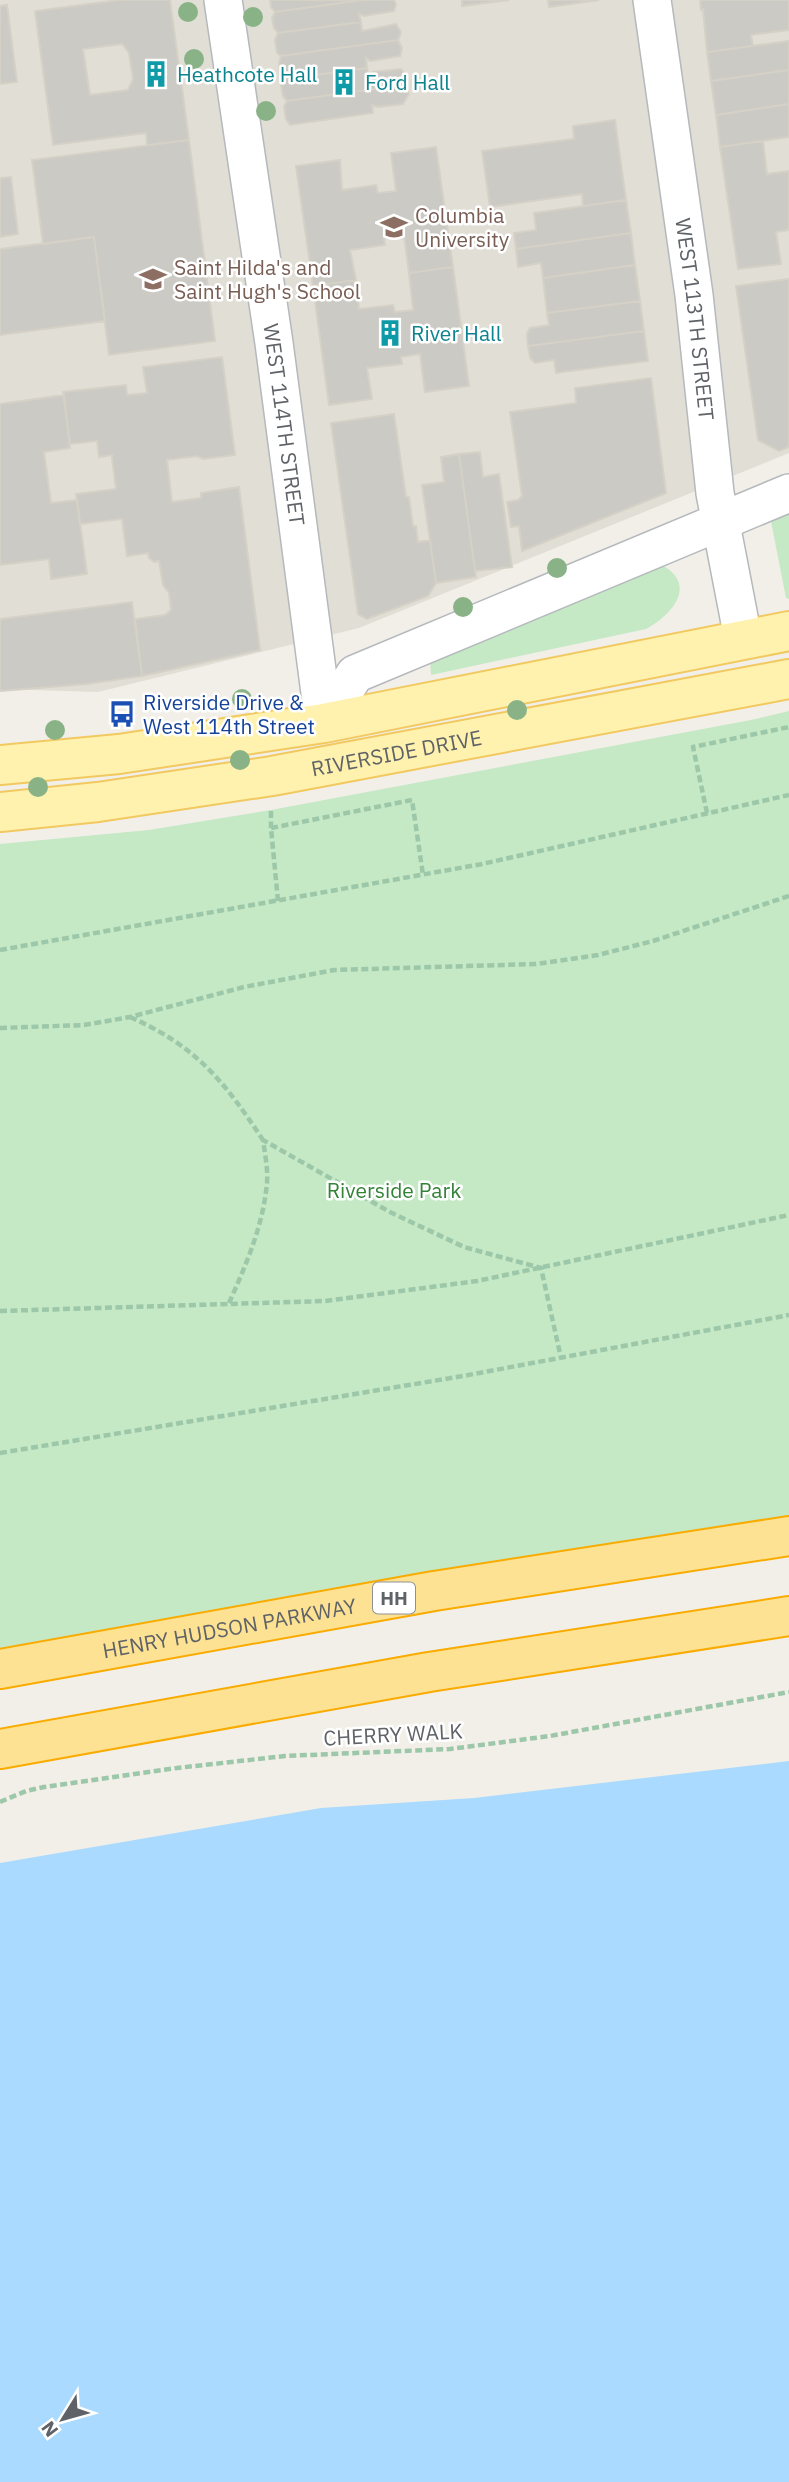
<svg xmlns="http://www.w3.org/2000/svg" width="789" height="2482" font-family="'IBM Plex Sans',sans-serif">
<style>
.education{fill:#e1ded6}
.green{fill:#c5e8c5}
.water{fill:#aadaff}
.building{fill:#cccac5;stroke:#d6d1c6;stroke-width:2;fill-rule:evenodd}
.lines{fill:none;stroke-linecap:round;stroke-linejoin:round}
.minor-casing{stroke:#b5b8bc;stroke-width:40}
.major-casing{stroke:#f2c960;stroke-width:42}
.highway-casing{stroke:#f9ab00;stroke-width:42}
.path{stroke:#9cc7a9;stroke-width:4.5;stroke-dasharray:7 3.5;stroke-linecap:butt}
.minor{stroke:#fff;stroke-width:37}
.major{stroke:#fff2af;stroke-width:38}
.highway{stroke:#fde293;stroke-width:38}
.tree{fill:#89b387}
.labels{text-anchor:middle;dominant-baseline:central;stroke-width:5;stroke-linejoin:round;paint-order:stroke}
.shield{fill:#fff;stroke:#8f9295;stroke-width:2}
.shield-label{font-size:19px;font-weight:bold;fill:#5f6368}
.culture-label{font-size:21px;fill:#0d838f;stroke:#fff;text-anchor:start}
.education-label{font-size:21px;fill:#785e54;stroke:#fff;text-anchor:start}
.street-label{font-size:21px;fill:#5f6368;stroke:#fff}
.transit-label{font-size:21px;fill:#164399;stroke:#fff;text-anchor:start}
.park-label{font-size:21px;fill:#348238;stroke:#fff}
</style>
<rect width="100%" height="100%" fill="#f1efe8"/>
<path class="education" d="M0 0H789V453L359 628 98 692 0 689Z"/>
<path class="green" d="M789 507V599L786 598 770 516Z
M662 565C698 585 672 615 646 629L431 675 430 659Z
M789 711V1536L0 1669V844L149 830 271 810 751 720Z"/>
<path class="water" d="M789 1761V2482H0V1863L321 1808 474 1798Z"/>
<path class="building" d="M119 0H170L189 140 147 145 146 133 53 145 35 11ZM122 44 129 53 133 79 128 90 90 95 83 49Z
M270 0H363L275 12 271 7Z
M363 0H394L396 4 394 11 364 16 359 14 361 22 278 33 274 28 272 18 275 12Z
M462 0H509L462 6Z
M548 0H599L549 7Z
M700 0H789V30L751 35 753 46 707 52 703 9 701 10Z
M7 5 17 82 0 84V6Z
M361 22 362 31 396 24 401 32 398 40 281 56 277 53 275 40 278 33Z
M398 40 402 48 400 56 370 61 366 58 367 68 285 79 280 74 279 63 281 56Z
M789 41V70L711 81 707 52Z
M367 68 368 75 373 72 401 69 406 76 404 85 287 101 283 96 281 85 285 79Z
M789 70V104L716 115 711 81Z
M404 85 409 94 403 104 378 107 372 105 373 113 290 125 286 119 284 107 287 101Z
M789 104V137L720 147 716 115Z
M615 120 626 200 583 206 582 194 490 207 482 151 574 139 573 126Z
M189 140 215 341 109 355 94 237 43 244 32 160Z
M763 141 767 174 789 171V230L776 232 781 264 738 269 720 147Z
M436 147 453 267 409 273 404 235 384 238 385 245 350 250 356 280 313 286 296 166 340 160 342 190 376 185 378 193 396 191 391 153Z
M11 177 18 234 0 237V178Z
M626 200 631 233 516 249 514 233 536 230 534 213Z
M631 233 635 265 543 278 541 263 518 267 516 249Z
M94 237 105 321 0 335V249Z
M635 265 640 301 547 313 543 278Z
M453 267 469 386 425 392 420 354 401 357 402 364 367 368 372 399 329 405 313 286 356 280 359 309 393 305 395 312 413 310 409 273Z
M789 279V447L779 451 758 440 736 286Z
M640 301 644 331 528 346 527 334 530 328 549 325 547 313Z
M644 331 648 361 556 373 554 360 535 363 530 358 528 346Z
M222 357 235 455 203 459 197 456 167 460 172 502 201 498V493L239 487 260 650 142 676 135 619 165 615 171 610 169 593 163 585 159 561 154 562 149 558 148 553 127 556 122 519 80 524 76 494 116 489 112 458V455L99 457 97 441 70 444 63 392 126 385 127 395 147 393 143 367Z
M651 378 666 493 522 551 519 526 511 527 507 502 518 500 522 496 510 412 576 403 575 388Z
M64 395 70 448 44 452 51 503 77 500 87 574 51 579 49 559 0 565V404Z
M394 414 406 497H409L413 526H416L418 542 430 540 436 583 428 596 367 619 358 614 331 423Z
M480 452 483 477 499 474 512 567 475 571 459 454Z
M459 454 476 577 436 583 422 485 444 482 441 457Z
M132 602 142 676 87 684 0 691V619Z"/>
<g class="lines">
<defs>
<g id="minor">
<path id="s1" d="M223 0 274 343 324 723"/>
<path id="s2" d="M652 0 694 295 715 493 743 638"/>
<path d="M324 723 355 674 789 493"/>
</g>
<g id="major">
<path d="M0 765 119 754 324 723 789 631"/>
<path id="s3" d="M0 812 98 802 272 776 789 679"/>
</g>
<g id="highway">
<path id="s4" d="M0 1669 434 1591 789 1536"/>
<path d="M0 1749 429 1672 789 1616"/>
</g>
</defs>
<use href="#minor" class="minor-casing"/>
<use href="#major" class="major-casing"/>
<use href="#highway" class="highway-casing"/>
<path class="path" d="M271 811V828
M707 813 693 747 789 727
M278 901 271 828 412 800 423 875
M0 950 482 864 789 795
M130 1017C196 1046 224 1081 263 1140
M0 1028 84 1025 130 1017 244 987 334 970 536 964 598 955 653 941 789 896
M229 1303C246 1265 263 1226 267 1183 268 1169 265 1154 263 1140L390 1212 464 1247 541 1268 561 1358
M0 1311 325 1301 477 1281 789 1215
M0 1453 463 1376 789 1315
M0 1802 26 1791 44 1787 177 1768 285 1756 450 1749 550 1736 789 1692"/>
<use href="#minor" class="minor"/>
<use href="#major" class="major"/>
<use href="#highway" class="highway"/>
</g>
<g class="tree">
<circle cx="188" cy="12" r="10"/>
<circle cx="253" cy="17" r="10"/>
<circle cx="194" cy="59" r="10"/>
<circle cx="266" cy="111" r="10"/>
<circle cx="557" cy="568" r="10"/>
<circle cx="463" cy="607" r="10"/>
<circle cx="242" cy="699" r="10"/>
<circle cx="517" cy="710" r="10"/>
<circle cx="55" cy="730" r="10"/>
<circle cx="240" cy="760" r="10"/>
<circle cx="38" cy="787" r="10"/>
</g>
<defs>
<symbol id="building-bare" viewBox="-9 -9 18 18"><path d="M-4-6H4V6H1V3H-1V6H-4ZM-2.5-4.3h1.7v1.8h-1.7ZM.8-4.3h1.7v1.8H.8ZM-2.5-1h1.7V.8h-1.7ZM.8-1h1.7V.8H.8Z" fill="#0f9aa8" stroke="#fff" stroke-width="2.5" paint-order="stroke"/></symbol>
<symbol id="university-bare" viewBox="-9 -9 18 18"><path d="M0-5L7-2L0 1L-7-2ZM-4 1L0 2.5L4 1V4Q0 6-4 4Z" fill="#8d6e63" stroke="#fff" stroke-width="2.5" paint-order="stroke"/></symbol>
<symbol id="school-bare" viewBox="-9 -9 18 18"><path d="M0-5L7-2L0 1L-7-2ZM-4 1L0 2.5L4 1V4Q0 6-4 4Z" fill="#8d6e63" stroke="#fff" stroke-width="2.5" paint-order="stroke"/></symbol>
<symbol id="bus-bare" viewBox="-9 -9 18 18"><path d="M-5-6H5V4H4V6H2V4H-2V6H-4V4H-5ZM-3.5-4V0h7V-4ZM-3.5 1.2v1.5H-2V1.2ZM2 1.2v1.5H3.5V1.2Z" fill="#1a4fb4" stroke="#fff" stroke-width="2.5" paint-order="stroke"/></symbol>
</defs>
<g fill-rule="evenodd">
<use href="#building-bare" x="137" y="55" width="38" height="38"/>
<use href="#building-bare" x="325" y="63" width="38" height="38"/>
<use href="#university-bare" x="375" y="208" width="38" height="38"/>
<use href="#school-bare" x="134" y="260" width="38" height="38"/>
<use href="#building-bare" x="371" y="314" width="38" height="38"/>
<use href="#bus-bare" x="103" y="695" width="38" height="38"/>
</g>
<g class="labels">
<rect class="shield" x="373" y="1582.5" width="42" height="31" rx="5"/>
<g class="shield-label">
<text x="394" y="1598">HH</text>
</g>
<g class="culture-label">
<text x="177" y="74">Heathcote Hall</text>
<text x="365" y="82">Ford Hall</text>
<text x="411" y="333">River Hall</text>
</g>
<g class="education-label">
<text x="415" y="215">Columbia<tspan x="415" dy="24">University</tspan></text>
<text x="174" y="267">Saint Hilda's and<tspan x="174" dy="24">Saint Hugh's School</tspan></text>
</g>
<g class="street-label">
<text stroke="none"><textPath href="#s2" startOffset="322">WEST 113TH STREET</textPath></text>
<text stroke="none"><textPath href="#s1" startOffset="429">WEST 114TH STREET</textPath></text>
<text stroke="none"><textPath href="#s3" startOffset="401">RIVERSIDE DRIVE</textPath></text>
<text stroke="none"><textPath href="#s4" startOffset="233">HENRY HUDSON PARKWAY</textPath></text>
<text transform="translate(393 1734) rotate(-3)">CHERRY WALK</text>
</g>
<g class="transit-label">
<text x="143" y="702">Riverside Drive &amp;<tspan x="143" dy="24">West 114th Street</tspan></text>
</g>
<g class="park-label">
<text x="394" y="1190">Riverside Park</text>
</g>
</g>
<g transform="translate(63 2419) rotate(233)" stroke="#ffffff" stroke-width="5" paint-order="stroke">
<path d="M0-5L12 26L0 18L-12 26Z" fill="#5f6368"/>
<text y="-10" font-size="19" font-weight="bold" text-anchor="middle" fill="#5f6368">N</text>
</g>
</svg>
